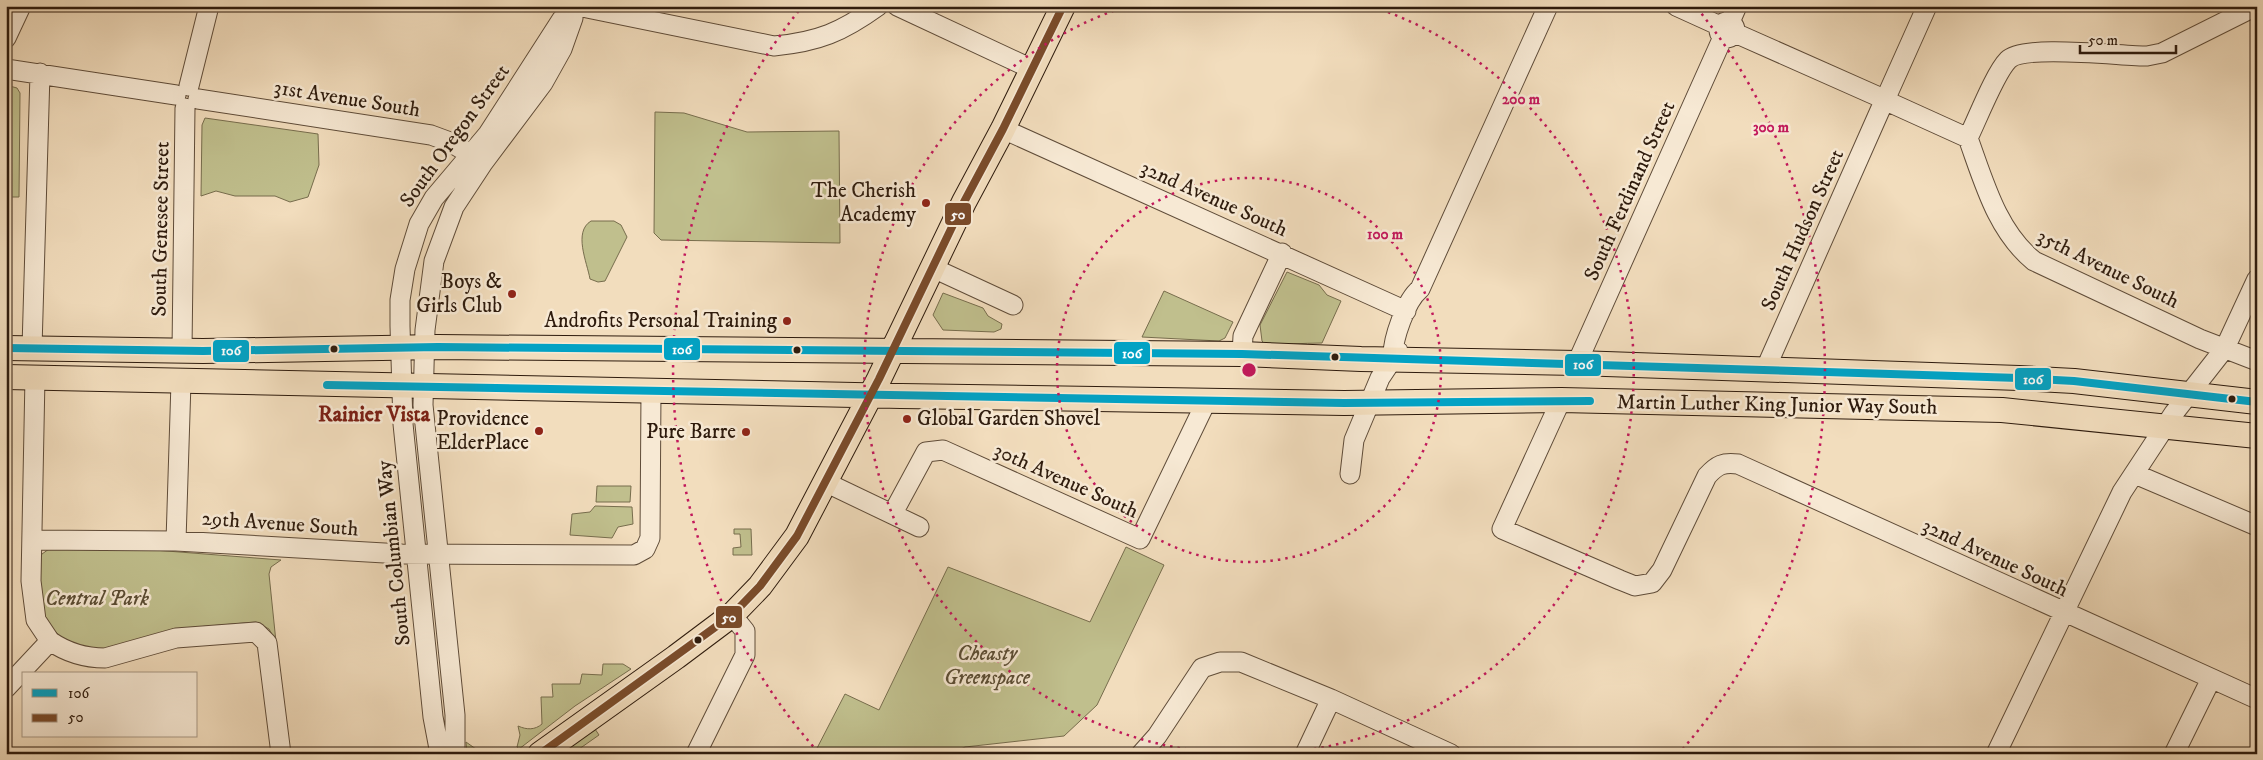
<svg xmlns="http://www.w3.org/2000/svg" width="2263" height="760" font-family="'IM FELL DW Pica',serif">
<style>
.green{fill:#c0bf8d;stroke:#776d4d}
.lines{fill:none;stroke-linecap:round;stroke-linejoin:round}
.minor-casing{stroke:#5f4c39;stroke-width:21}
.major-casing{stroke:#2e1b0d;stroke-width:26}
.minor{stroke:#f7e9d4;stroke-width:19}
.major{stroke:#f2ddbd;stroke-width:24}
.bus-1-casing{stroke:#f7e9d4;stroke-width:11}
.bus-2-casing{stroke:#f7e9d4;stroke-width:11}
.bus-1{stroke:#02a2c4;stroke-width:8}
.bus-2{stroke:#7a4b2a;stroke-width:8}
.ring{fill:none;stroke:#c2185b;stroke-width:2.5;stroke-dasharray:2.5 5}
.poi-dot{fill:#8f2418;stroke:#f7e9d4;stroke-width:2}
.bus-dot{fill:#2e1b0d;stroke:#f7e9d4;stroke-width:2}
.labels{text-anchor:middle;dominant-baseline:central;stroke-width:5;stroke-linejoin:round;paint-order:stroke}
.street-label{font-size:21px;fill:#2e1b0d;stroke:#f7e9d4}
.poi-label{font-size:21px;fill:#2e1b0d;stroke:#f7e9d4;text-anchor:end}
.park-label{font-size:21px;font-style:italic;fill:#5a4c33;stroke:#f7e9d4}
.neighbourhood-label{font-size:22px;font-weight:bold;fill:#7a1f14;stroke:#f7e9d4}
.centre{fill:#c2185b;stroke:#f7e9d4;stroke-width:2.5}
.ring-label{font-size:15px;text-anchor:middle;font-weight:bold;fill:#c2185b;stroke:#f7e9d4;stroke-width:5;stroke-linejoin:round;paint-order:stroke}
.line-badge{stroke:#f7e9d4;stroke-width:2}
.badge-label{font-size:14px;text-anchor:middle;font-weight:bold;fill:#fff}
</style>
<rect width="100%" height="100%" fill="#f2ddbd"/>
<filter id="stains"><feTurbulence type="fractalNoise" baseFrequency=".004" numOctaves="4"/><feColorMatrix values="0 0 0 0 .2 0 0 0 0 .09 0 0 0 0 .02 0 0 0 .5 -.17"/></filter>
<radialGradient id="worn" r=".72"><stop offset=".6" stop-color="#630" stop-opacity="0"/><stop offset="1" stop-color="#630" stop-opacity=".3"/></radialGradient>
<path class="green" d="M6 85 17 88 20 93 19 197H6Z
M655 112 684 113 747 132 839 131 840 243 661 240 654 233Z
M205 118 318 134 319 165 308 197 290 202 275 196H235L216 191 201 196 202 125Z
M591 221H614L621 225 627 237 605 281 598 282 590 279C587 262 573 232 591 221Z
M1287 272 1319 285 1327 295 1341 301 1322 343C1302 343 1285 345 1265 344L1262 341 1260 325Z
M1164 291 1233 322 1225 338 1219 341 1142 337Z
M943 293 983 308 988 316 1002 324 1001 329 994 332 943 330 933 315Z
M597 486H631L630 502H596Z
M595 506 632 507 633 524 618 527 612 538 570 535 572 514 590 512Z
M734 529H751L752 555H733V548L741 547 740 534H734Z
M1126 547 1164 565 1097 705 1064 736 965 747 951 754H814L845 694 879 710 948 567 1090 622Z
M49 549 154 550 281 560 271 567 269 574 276 642 269 629 256 622 173 629 135 645 92 651 64 640 46 622 40 605 39 558 42 554Z
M603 664H623L631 669 575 706 519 749 517 747 520 735 518 726C527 730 535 730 542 724L541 697H553L552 684H580L582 674 602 675Z
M595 729 599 735 572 754 568 749Z
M466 742 483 754H467Z"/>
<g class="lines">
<defs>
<path id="minor" d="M897 6 1032 69
M1676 6 1720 26
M587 8 774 46C818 42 842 32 878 6
M1719 30a8 8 0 1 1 16 0a8 8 0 1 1-16 0Z
M1730 22 1737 6
M1735 33 1877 96
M6 38 21 6
M6 69 176 95
M189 86 209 6
M1889 91 1927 6
M198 99 431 135 450 142 480 160
M1893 104 1968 138C1984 182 1997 231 2034 261L2200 339 2257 361
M1003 129 1406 311
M1968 138C1977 120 1995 73 2008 60 2023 44 2120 56 2147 56L2162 53 2256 6
M933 268 1013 305
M32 348 40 73
M182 350 185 108
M1242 354 1243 336 1282 253
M1393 358C1392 340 1406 300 1420 289L1548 6
M1577 363 1723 37
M1765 370 1881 108
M1561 400 1502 529 1620 580 1635 586 1652 583 1662 570 1707 476C1717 465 1723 462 1738 464L2257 699
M1350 474 1354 440 1380 378 1398 351
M2135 474 2257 526
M827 483 919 527
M893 513 926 452 943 450 1140 539 1207 400
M32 540 176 541 402 554 634 555 645 549 650 538 651 391
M176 541 181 382
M50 641C66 652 85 658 105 658L176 638 256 632 267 643 281 754
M6 688 50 641 36 620 31 581 35 377
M440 754 433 717 403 424 400 326V300L405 269 419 224 434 198 488 134 562 19
M455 754V715L423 405 425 330 434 261 454 207 483 163 543 83 562 49 573 18
M696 754 745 655V631L732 615
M1141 754 1157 736 1202 668 1220 662H1241L1331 699 1451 754
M1305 754 1331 699
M1996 754 2122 492 2174 413 2225 348 2257 279
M2174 754 2211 679"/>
<path id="major" d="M6 348 203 351 438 347 1242 354 1361 359 1577 363 2019 378 2074 381 2257 402
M6 377 901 396 1344 403 1561 400 2002 410 2257 436
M540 754 676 657 732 615 760 586 797 536 879 379 964 202 1003 129 1063 6"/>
</defs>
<use href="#minor" class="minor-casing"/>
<use href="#major" class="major-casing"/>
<use href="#minor" class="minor"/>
<use href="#major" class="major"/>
<defs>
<path id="bus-1" d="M6 348 203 351 438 347 1242 354 2019 378 2074 381 2257 402
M327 385 1344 403 1590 401"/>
<path id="bus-2" d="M540 754 732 615 760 586 797 536 879 379 964 202 1003 129 1063 6"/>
</defs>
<use href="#bus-1" class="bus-1-casing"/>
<use href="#bus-2" class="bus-2-casing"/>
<use href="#bus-1" class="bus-1"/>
<use href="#bus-2" class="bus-2"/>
</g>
<g class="ring">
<circle cx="1249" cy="370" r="192"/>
<path d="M1232 754A384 384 0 0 1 1124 7M1374 7A384 384 0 0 1 1266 754"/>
<path d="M818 752A576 576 0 0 1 801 8M1697 8A576 576 0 0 1 1680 752"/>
</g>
<g class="poi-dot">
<circle cx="926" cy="203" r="5"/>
<circle cx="512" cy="294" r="5"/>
<circle cx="787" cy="321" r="5"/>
<circle cx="907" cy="419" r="5"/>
<circle cx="539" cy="431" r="5"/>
<circle cx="746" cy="432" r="5"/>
</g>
<g class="bus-dot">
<circle cx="334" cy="349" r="4.5"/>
<circle cx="797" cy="350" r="4.5"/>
<circle cx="1335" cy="357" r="4.5"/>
<circle cx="2232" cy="399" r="4.5"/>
<circle cx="698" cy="640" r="4.5"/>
</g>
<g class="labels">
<g class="street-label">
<text transform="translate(347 99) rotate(9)">31st Avenue South</text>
<text transform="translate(455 136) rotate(-54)">South Oregon Street</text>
<text transform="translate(1630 191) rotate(-66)">South Ferdinand Street</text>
<text transform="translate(1214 199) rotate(24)">32nd Avenue South</text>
<text transform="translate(161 229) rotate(-89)">South Genesee Street</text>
<text transform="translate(1803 230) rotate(-66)">South Hudson Street</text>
<text transform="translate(2108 269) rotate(26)">35th Avenue South</text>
<text transform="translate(1777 405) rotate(1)">Martin Luther King Junior Way South</text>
<text transform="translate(1066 481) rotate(24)">30th Avenue South</text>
<text transform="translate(280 524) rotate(4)">29th Avenue South</text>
<text transform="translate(394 553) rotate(-96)">South Columbian Way</text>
<text transform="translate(1995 558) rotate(25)">32nd Avenue South</text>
</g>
<g class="poi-label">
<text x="916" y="191">The Cherish<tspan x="916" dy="24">Academy</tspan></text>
<text x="502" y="282">Boys &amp;<tspan x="502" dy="24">Girls Club</tspan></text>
<text x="777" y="321">Androfits Personal Training</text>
<text x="529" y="419">Providence<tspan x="529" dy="24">ElderPlace</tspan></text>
<text x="917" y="419" text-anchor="start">Global Garden Shovel</text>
<text x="736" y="432">Pure Barre</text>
</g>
<g class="park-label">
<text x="97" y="599">Central Park</text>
<text x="987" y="654">Cheasty<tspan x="987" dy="24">Greenspace</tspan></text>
</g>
<g class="neighbourhood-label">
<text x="374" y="414">Rainier Vista</text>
</g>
</g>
<circle cx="1249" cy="370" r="8" class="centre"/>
<g class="ring-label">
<text x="1521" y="104">200 m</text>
<text x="1771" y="132">300 m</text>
<text x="1385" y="239">100 m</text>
</g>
<g class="line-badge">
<rect x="944" y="202" width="28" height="24" rx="5" fill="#7a4b2a"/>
<rect x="663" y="337" width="38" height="24" rx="5" fill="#02a2c4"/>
<rect x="212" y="339" width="38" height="24" rx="5" fill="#02a2c4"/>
<rect x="1113" y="341" width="38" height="24" rx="5" fill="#02a2c4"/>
<rect x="1564" y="353" width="38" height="24" rx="5" fill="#02a2c4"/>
<rect x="2014" y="367" width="38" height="24" rx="5" fill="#02a2c4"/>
<rect x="715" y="605" width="28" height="24" rx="5" fill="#7a4b2a"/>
</g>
<g class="badge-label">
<text x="958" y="219">50</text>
<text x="682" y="354">106</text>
<text x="231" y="355">106</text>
<text x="1132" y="358">106</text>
<text x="1583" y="369">106</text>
<text x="2033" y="384">106</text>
<text x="729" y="622">50</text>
</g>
<rect width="2263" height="760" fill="none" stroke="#f2ddbd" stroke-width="25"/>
<rect x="8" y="8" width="2248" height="745" fill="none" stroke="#2e1b0d" stroke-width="2.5"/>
<rect x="12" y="12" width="2238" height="735" fill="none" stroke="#2e1b0d"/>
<rect x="22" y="672" width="175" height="65" fill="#f7e9d4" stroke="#a79784"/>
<rect x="32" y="689" width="25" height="8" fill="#02a2c4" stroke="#a79784"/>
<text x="68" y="698" font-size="15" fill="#2e1b0d">106</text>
<rect x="32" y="714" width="25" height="8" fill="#7a4b2a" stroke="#a79784"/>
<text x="68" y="722" font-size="15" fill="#2e1b0d">50</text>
<path d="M2080 45v8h96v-8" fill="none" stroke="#2e1b0d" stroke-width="2.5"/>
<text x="2088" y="45" font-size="15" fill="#2e1b0d" stroke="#f7e9d4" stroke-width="4" paint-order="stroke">50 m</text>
<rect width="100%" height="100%" filter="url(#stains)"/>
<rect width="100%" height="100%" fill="url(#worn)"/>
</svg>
